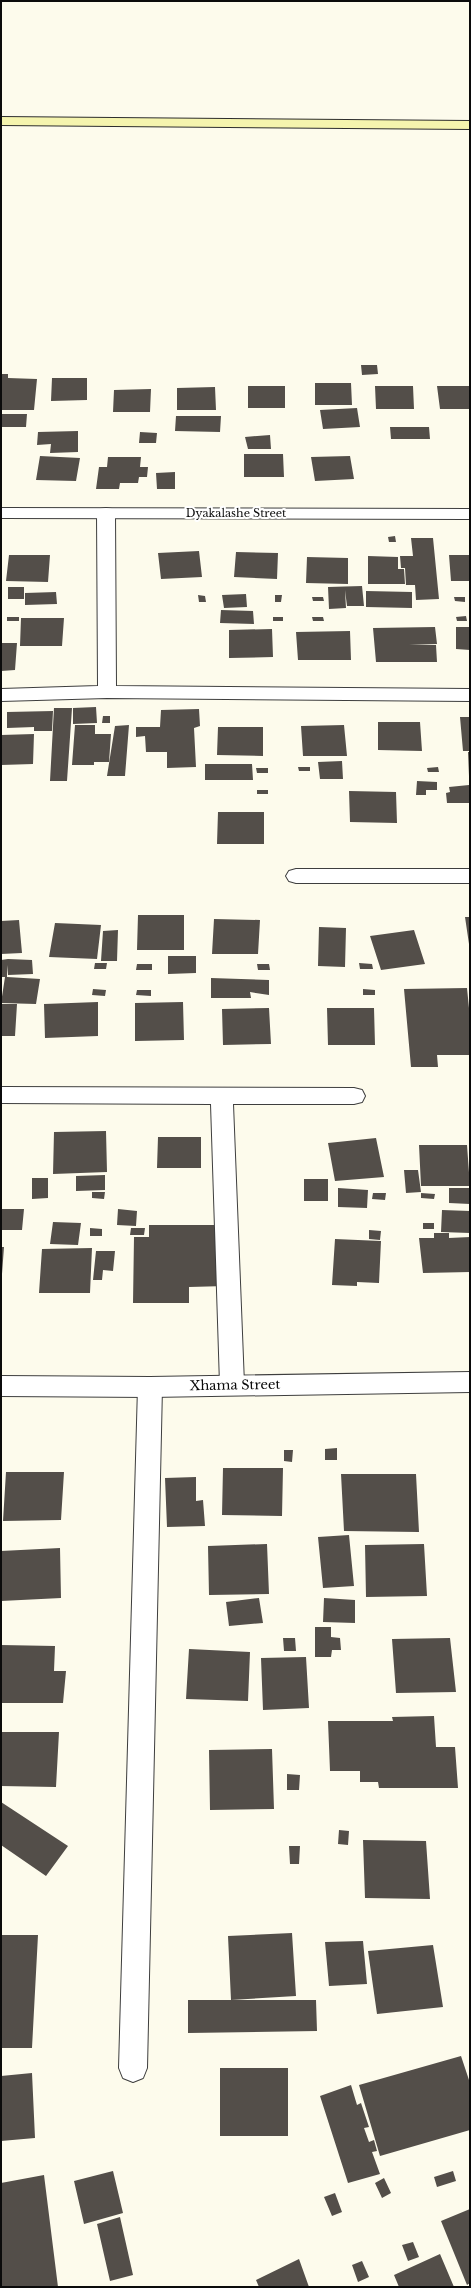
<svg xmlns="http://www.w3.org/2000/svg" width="471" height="2288" font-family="'Libre Baskerville',serif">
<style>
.building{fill:#534e49}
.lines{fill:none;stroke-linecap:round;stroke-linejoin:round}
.lane-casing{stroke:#3e3e3e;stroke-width:2}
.street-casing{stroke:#3e3e3e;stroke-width:2}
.secondary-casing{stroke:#2d2d2d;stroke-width:2}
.lane{fill:#fff;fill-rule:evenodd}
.street{fill:#fff;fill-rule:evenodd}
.secondary{fill:#f5f4ae;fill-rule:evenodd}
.labels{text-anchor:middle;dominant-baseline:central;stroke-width:4;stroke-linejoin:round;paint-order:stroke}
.far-street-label{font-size:11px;fill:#0b0b0b;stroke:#fff}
.street-label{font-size:13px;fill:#0b0b0b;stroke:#fff}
</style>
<rect width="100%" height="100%" fill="#fdfbec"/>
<path class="building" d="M361 365H377L378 374 362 375Z
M1 374H8V378L37 379 34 410H1Z
M52 378H87V400L51 401Z
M315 383H351L352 405H315Z
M248 386H285V408H248Z
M375 386H413L414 409H376Z
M437 386H470V409H440Z
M215 387 216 410H177V388Z
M151 389 150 412H113L114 390Z
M357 408 360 427 323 429 320 410Z
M1 414H27L26 427H1Z
M176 416H221L220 432 175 431Z
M390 427H429L430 439H391Z
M78 431V452L50 453 51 444 37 445 38 432Z
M140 432 157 433 156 443H139Z
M270 435 271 449H248L245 437Z
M244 454H283L284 477H244Z
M40 456 80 458 76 481 36 480Z
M350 456 354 479 315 481 311 457Z
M108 457H141L140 467H148L147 477H139L138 483H120L119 489H96L99 467H107Z
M175 472V489H157L156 473Z
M395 536 396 542H389L388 537Z
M411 538H433L439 599 416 600 415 585H406L405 568H401L400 556H413Z
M199 551 202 577 161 579 158 553Z
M236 552 278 553 277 579 234 577Z
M9 555H50L48 582 6 581Z
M449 555H470V581H451Z
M368 556 398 557V569H404L405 584H368Z
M307 557 348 558V584L306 583Z
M362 586 364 606H347L345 590 346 608 329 609 328 587Z
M8 587H24V599H8Z
M366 591 412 592V608L366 607Z
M56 592 57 604 25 605V593Z
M246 594 247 607 224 608 222 595Z
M198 595 205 596 206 602H199Z
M275 595H282L281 602H275Z
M312 597H323L324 601H313Z
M454 597H465V602L455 601Z
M221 610 253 611 254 624 220 623Z
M466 616 467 621H457L456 617Z
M7 617H19V621H7Z
M273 617H283V621H273Z
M312 617H323L324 621H313Z
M21 618H64L62 646H20Z
M435 627 437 644 409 645H436L437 662H376L373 628Z
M456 627H470V650L456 649Z
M272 629 273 657 229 658V630Z
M350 631 351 660H298L296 632Z
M1 643H17L15 670 1 671Z
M96 707 97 723 73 724V708Z
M54 708H72L67 781H50Z
M199 709 200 726 194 728 196 767 167 768V752H146L145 736 136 737V727H160L161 710Z
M53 711 52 731H34V727L7 728V712Z
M103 716H110V723H102Z
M460 717H470V751H463Z
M378 722H420L422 751 378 750Z
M75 725H95V734H111L109 762H94V765H72Z
M129 725 125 776H107L115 726Z
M344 725 347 756H303L301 726Z
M218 727H263V756L217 755Z
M34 734 33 764 1 765V735Z
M468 752H470V776H469Z
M342 761 343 779H320L318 762Z
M205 764H252L253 780H205Z
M298 767H310V771H299Z
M438 767 439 772H428L427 768Z
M256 768H268V773H257Z
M417 781 437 782V790H426V795H416Z
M469 785 470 803H447L446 793 450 792 449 787Z
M257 790H268V794H257Z
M349 791 396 792 397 823 350 822Z
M218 812H264V844H217Z
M138 915H184V950H137Z
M465 917H470V944H469Z
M214 919 260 920 258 954H212Z
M19 920 22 953 1 954V921Z
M55 923 101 925 97 959 49 957Z
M319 927 346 928 345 967 318 966Z
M118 930 117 961H101L103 931Z
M414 930 425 964 381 970 370 936Z
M168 956H196V973L168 974Z
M8 959 32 960 33 974 8 975 7 965V977L40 979 36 1004 1 1003 5 977H1V960Z
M95 963H107L106 969H94Z
M359 963 372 964 373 969H360Z
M137 964H152V970H136Z
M257 964H269L270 970H258Z
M211 978 269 980V995L250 992 251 998H211Z
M467 988 470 1018V1055H437L438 1067H411L404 989Z
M93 989 106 990 105 996 92 995Z
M363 989 375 990V995H363Z
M137 990H151V996L136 995Z
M98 1002V1036L45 1038 44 1004Z
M183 1002 184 1040 135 1041V1003Z
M1 1004H17L15 1036H1Z
M269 1008 271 1044 223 1045 222 1009Z
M327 1008H374L375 1045H328Z
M106 1131 107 1172 53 1174 54 1132Z
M158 1137H201V1168H157Z
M376 1138 384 1177 335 1181 328 1143Z
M419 1145H467L470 1186H421Z
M404 1170H418L421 1192 406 1193Z
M105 1175V1190L76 1191V1176Z
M32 1178H48V1198L32 1199Z
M304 1179H328V1201H304Z
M338 1188 368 1190 367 1208 338 1207Z
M449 1188H470V1204L449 1203Z
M92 1192H105L104 1199 92 1198Z
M373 1193H386L385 1200 372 1199Z
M421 1193 435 1194 434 1199 421 1198Z
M1 1209H24L22 1230H1Z
M118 1209 137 1211 136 1226 117 1225Z
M442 1210 470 1211V1233L441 1232Z
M53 1222 81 1223 78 1245 50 1244Z
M423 1223H434V1229H423Z
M149 1225H225L226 1286 189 1287V1303H133L134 1237H149Z
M90 1228 102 1229V1236H90Z
M131 1228H145L144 1235H130Z
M369 1230 381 1231 380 1240 369 1239Z
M434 1233H449V1238L470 1237V1272L423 1273 419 1238H434Z
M335 1239 381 1241 379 1283 357 1282V1286L332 1285Z
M1 1247H4L2 1274H1Z
M92 1248 90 1293H39L42 1249Z
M96 1251H115L113 1271 103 1270 102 1280H93Z
M337 1448V1460H325V1449Z
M284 1450H293L292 1462 284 1461Z
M223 1468H283L282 1516 222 1515Z
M6 1472H64L61 1520 3 1521Z
M341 1474H416L419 1532 344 1531Z
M196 1477V1501L203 1500 205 1526 167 1527 165 1478Z
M349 1535 354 1586 323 1588 318 1537Z
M267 1544 269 1594 209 1595 208 1546Z
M424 1544 427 1596 366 1597 365 1545Z
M60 1548 61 1598 1 1601V1551Z
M259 1598 263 1623 229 1626 226 1602Z
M324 1598 355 1600V1623L323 1622Z
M315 1627H331V1637L340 1638 341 1650H332L331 1657H315Z
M283 1638H295L296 1651H284Z
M450 1638 456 1692 396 1693 392 1639Z
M1 1645 55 1646 54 1671H66L63 1703H1Z
M189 1649 250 1652 248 1701 186 1699Z
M306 1657 309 1708 263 1710 261 1658Z
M434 1716 436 1747H455L458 1788H379L378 1782H360V1771H330L328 1721H393L392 1717Z
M1 1732H59L56 1787 1 1786Z
M272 1749 274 1809 210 1810 209 1750Z
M287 1774 300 1775 299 1790H287Z
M1 1802 68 1846 46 1876 1 1845Z
M339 1830 349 1831 348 1845 338 1844Z
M363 1840 426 1841 430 1899 365 1898Z
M289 1846H300L299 1864H290Z
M292 1933 296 1996 231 2000 228 1936Z
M1 1935H38L32 2048H1Z
M363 1941 367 1984 329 1986 325 1942Z
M433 1945 443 2007 377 2014 368 1951Z
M188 2000H316L317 2031 188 2033Z
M461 2056 470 2083V2130L380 2156 359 2085Z
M220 2068H288V2136H220Z
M32 2073 35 2138 1 2141V2076Z
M351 2085 357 2105 361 2103 369 2127 364 2128 369 2142 374 2140 377 2151 372 2152 380 2174 348 2183 320 2096Z
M113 2171 123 2213 84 2224 74 2181Z
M453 2171 456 2181 437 2187 434 2177Z
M44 2175 58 2287H1V2183Z
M384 2178 391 2193 382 2198 375 2183Z
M335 2193 342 2212 332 2216 324 2197Z
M470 2209V2283L467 2285 441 2221Z
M120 2217 133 2275 110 2281 97 2224Z
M413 2242 419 2257 408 2261 402 2245Z
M440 2254 454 2287H399L394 2275Z
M299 2259 309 2287H259L256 2280Z
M362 2261 369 2277 358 2282 352 2265Z"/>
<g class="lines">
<defs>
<path id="lane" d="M106 508 112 509 115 513 116 686 470 689V701L107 698 1 701V689L98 686 97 513 100 509Z
M296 869H470V883H296L289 881 286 876 289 871Z
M1 1087 354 1088 362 1090 365 1096 362 1102 354 1104H233L244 1384 240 1391 232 1394 224 1391 220 1384 211 1104 1 1103Z
M150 1377 158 1380 162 1387 147 2068 143 2078 133 2082 123 2078 119 2068 138 1387 142 1380Z"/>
<path id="street" d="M1 508 470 509V519L1 518Z
M470 1372V1392L150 1397 1 1396V1376L150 1377Z"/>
<path id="secondary" d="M1 117 470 121V129L1 125Z"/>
</defs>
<use href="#lane" class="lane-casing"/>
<use href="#street" class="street-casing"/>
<use href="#secondary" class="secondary-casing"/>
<use href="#lane" class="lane"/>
<use href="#street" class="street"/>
<use href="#secondary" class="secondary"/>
</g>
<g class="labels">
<g class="far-street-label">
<text x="236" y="513">Dyakalashe Street</text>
</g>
<g class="street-label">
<text transform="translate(235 1385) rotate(-1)">Xhama Street</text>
</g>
</g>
<rect width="471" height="2288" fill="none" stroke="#0b0b0b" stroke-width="4"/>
</svg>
